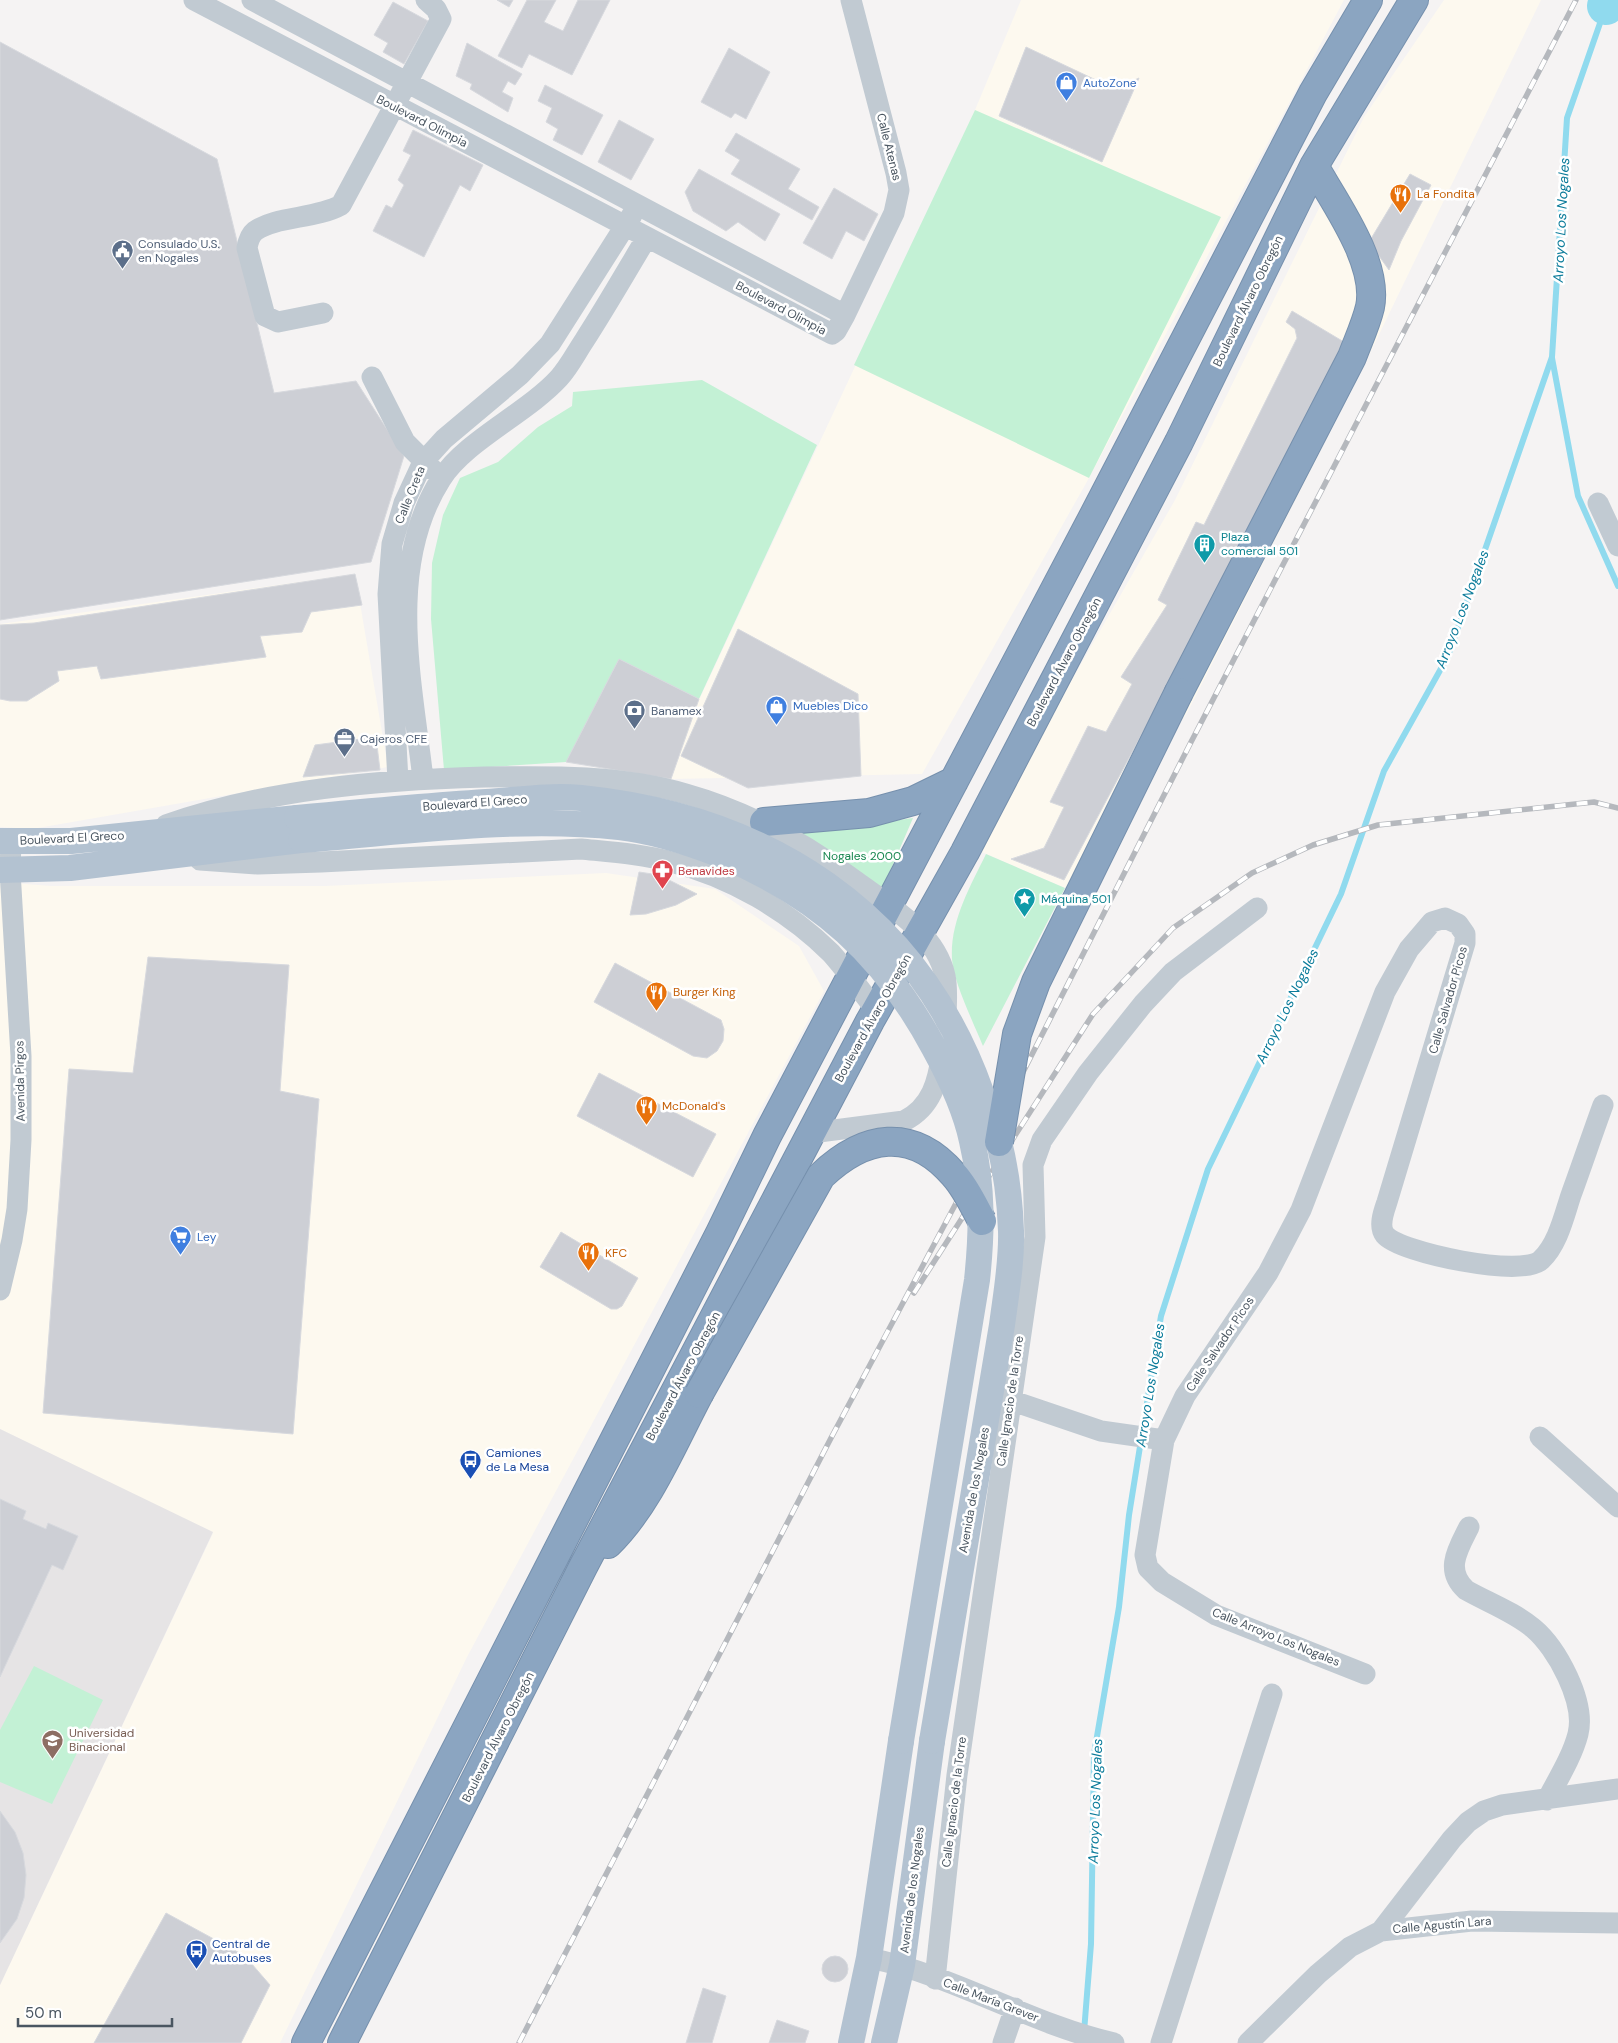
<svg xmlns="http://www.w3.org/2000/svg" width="1618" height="2043" font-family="'DM Sans',sans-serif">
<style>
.commercial{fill:#fdf9ef}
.education{fill:#e6e4e5}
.green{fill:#c3f1d5}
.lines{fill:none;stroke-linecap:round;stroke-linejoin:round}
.stream{stroke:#90daee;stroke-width:6}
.river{stroke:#90daee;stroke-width:38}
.building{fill:#cdcfd5;stroke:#d7d9de}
.highway-casing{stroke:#7690ad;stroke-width:30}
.minor{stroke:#c1cad2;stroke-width:21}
.major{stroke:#b3c2d1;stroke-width:26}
.highway{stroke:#8ba5c1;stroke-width:28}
.rail-casing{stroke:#b5b8bd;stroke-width:5.5}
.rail{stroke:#fff;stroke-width:4;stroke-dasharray:11;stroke-linecap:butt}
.highway-bridge-casing{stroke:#7690ad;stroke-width:30;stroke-linecap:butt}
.major-bridge{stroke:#b3c2d1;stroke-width:26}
.highway-bridge{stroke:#8ba5c1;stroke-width:28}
.labels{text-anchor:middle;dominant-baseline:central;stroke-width:5;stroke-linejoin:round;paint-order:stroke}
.shop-label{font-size:12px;fill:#366cbe;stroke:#fff;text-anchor:start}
.street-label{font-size:12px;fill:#4a5661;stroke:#fff}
.food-label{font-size:12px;fill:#c56008;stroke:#fff;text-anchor:start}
.service-label{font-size:12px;fill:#4e5e75;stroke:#fff;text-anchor:start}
.culture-label{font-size:12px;fill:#0d838f;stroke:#fff;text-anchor:start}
.park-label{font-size:12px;fill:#17864f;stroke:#fff}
.health-label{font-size:12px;fill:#be3a42;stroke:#fff;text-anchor:start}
.transit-label{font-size:12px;fill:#164399;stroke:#fff;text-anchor:start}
.education-label{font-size:12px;fill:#785e54;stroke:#fff;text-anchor:start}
.water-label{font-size:14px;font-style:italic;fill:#0c7c9b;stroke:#fff}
</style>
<rect width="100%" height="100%" fill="#f5f3f3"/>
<path class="commercial" d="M1021 0H1344L1089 478 922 774 671 779 566 762 619 659 700 698 975 110Z
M1444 0H1541L1372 349 1187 713 1065 888 975 849 1175 500 1364 117Z
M355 574 388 767 32 829 0 827V624Z
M606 873 715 889 799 946 824 991 467 1657 280 2043H0V1985L213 1533 0 1429V882L51 886H325Z"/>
<path class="education" d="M0 1429 213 1532 0 1985Z"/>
<path class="green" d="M975 110 1221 217 1089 478 854 365Z
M702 380 817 445 699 699 619 659 566 762 444 770 431 619 432 563 443 515 460 478 498 462 538 427 572 406 573 392Z
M913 818 876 904 776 831 843 828Z
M986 854 1065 888 983 1046C974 1024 953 981 952 959 950 921 970 887 986 854Z
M34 1666 103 1700 52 1804 0 1782V1730Z"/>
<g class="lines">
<path class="stream" d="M1552 358 1578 496 1618 586
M1084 2032 1091 1944 1094 1754 1119 1607 1129 1515 1161 1316 1208 1169 1341 894 1384 771 1448 656 1552 357 1567 118 1606 6"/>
<path class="river" d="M1606 6 1609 0"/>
</g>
<path class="building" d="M497 0H513L509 7Z
M527 0H556L544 22 563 31 578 0H610L572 75 529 54 522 68 498 56Z
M393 2 428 21 404 64 383 52 388 43 374 35Z
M0 42 217 159 274 393 356 381 404 456 371 562 0 620Z
M467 43 522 74 515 85 508 81 502 92 513 98 508 112 470 89 472 84 456 76Z
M1026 47 1115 89 1139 78 1102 162 999 116Z
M729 48 770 72 746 119 735 113 731 118 701 102Z
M545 85 603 115 582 155 553 140 558 129 546 122 552 108 538 101Z
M619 120 654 139 631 180 598 162Z
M413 130 483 165 470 191 460 185 424 257 373 231 386 205 392 208 404 185 398 180 411 155 403 151Z
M736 133 800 169 788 189 819 207 812 220 731 174 740 160 725 151Z
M699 169 780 214 765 241 738 222 726 231 693 211 685 192Z
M1410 174 1431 185 1401 241 1389 270 1369 242Z
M834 188 878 214 864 241 846 231 832 259 803 243Z
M1292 311 1349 345 1064 880 1011 859 1044 848 1064 807 1050 802 1088 726 1106 732 1132 684 1121 677 1167 605 1158 600 1196 522 1204 525 1297 338 1295 329 1286 322Z
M355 574 362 605 311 612 302 632 260 636 266 657 101 679 97 666 57 671 59 681 27 701H10L0 699V625L34 623Z
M738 629 858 694 861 776 748 788 681 756Z
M619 659 699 699 671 779 566 762Z
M376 737 380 770 303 777 315 745Z
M639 872 659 875 697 894 676 905 646 914 630 915Z
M148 957 289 965 280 1091 319 1099 293 1434 43 1413 69 1069 133 1073Z
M615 963 721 1020 724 1029 723 1041 717 1051 707 1058 693 1056 594 1002Z
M599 1073 716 1134 693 1177 577 1116Z
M561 1232 638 1278 622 1306 617 1309H611L540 1267Z
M0 1499 26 1511 23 1519 46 1529 48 1523 78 1536 63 1570 52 1565 0 1677Z
M0 1811 15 1832 23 1853 26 1875 24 1898 17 1919 0 1943Z
M166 1913 245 1956 270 1985 241 2043H94Z
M822 1969a13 13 0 1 1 26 0a13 13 0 1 1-26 0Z
M703 1988 726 1996 712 2043H686Z
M777 2020 809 2031 805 2043H769Z"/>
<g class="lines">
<defs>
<path id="highway" d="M1179 692 1352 357C1358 341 1366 324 1370 307 1379 263 1335 203 1314 166
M764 822 869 813 913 801 954 781
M608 1544C648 1505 673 1443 699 1394
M306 2043 720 1233 767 1136 1094 515 1313 93 1368 0
M342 2043 583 1567 870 1021 965 852 1179 442 1314 166 1414 0"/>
</defs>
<use href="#highway" class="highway-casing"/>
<path class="minor" d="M194 0 832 334 836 331 845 315 894 213 899 190 896 173 851 0
M252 0 845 315
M323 313 278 322 265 316 247 248C248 242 250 235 255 231 276 216 316 219 341 205L441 19 436 9 426 0
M372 377 405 442 433 470
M1598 503 1618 546
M423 779C412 682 385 567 441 479 465 441 527 413 559 378 569 367 576 353 584 341 606 307 626 272 647 237
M398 781 388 594 392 544 404 503 423 462 444 439 520 375 550 344 632 215
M166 825C268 789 377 780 485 777 552 776 621 775 686 794 750 812 805 843 857 882 890 906 936 933 945 976 948 989 946 1006 946 1021
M200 860 258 864 321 862 581 849C611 852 642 854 671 862 729 876 789 911 831 953 847 971 861 991 876 1010
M811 1133 904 1121C932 1107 938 1081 942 1053
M0 1290 12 1240 17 1209 21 1140V1056L10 871 11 842
M1010 1400 1101 1431 1164 1440
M1540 1437 1618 1507
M1469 1527C1458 1549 1444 1570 1466 1590 1487 1602 1514 1612 1533 1628 1557 1648 1586 1702 1578 1734 1572 1757 1558 1779 1547 1800
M1365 1674 1216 1615 1162 1582 1148 1568 1145 1555 1164 1440 1185 1396 1268 1273 1301 1210 1385 992 1409 949 1432 922 1445 918 1458 924 1465 934V943L1387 1202C1384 1211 1378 1226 1385 1235 1400 1253 1523 1278 1541 1260 1558 1244 1564 1216 1571 1195 1582 1165 1592 1135 1603 1105
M1381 1931 1452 1839 1468 1822 1484 1811 1502 1805 1618 1789
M869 1958C954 1975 1030 2024 1114 2043
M935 1979 957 1775 1035 1237 1033 1165 1042 1140 1088 1073 1143 1004 1173 972 1257 908
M1003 2043 1015 2008
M1161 2043 1272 1694
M1248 2043 1318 1974 1350 1947 1381 1931 1472 1921 1618 1923"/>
<path class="major" d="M0 841H71L297 818
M0 870 70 868 301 840
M851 2043 869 1958 901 1741
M884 2043 902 1965 932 1741"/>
<use href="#highway" class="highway"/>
<defs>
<path id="rail" d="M914 1293 1093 1014 1173 928 1252 873 1313 845 1378 825 1594 802 1618 808
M519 2043 831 1438 962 1192 1190 744 1576 0"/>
</defs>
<use href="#rail" class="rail-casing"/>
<use href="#rail" class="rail"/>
<defs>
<path id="highway-bridge" d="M999 1142 1017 1034 1036 982 1179 692
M699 1394 821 1176C864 1135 912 1126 954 1175 966 1188 974 1206 982 1221"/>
</defs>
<use href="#highway-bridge" class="highway-bridge-casing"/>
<path class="major-bridge" d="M297 818C360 812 423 806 486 802 517 800 550 795 581 798 767 817 917 912 981 1092 987 1109 995 1125 999 1142 1006 1170 1010 1202 1011 1231 1012 1262 1006 1294 1002 1325L932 1741
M301 840C406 832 513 816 619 827 654 831 688 842 721 855 819 896 884 954 934 1048 950 1077 965 1108 972 1141 983 1188 982 1233 977 1280L901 1741"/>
<use href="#highway-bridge" class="highway-bridge"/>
</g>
<defs>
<symbol id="shop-pin" viewBox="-11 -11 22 30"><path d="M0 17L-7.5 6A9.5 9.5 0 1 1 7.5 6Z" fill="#3f7fe0" stroke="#fff"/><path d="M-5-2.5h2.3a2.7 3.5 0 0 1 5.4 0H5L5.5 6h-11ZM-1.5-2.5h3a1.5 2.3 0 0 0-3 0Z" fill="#fff"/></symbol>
<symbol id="restaurant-pin" viewBox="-11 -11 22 30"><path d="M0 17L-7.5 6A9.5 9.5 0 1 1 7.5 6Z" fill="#e8710a" stroke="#fff"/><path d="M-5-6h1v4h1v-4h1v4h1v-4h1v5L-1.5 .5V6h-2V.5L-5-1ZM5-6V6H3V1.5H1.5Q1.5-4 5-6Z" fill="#fff"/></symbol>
<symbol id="civic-pin" viewBox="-11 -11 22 30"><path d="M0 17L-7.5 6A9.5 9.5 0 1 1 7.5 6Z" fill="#5c6f8a" stroke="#fff"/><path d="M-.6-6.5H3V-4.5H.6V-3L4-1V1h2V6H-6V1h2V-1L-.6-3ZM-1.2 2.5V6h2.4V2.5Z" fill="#fff"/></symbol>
<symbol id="building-pin" viewBox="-11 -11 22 30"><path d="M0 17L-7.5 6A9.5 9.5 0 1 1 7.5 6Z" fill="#0f9aa8" stroke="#fff"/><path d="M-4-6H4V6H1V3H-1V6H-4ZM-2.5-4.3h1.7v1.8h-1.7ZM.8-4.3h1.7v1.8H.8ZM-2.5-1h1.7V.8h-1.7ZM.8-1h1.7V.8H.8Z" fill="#fff"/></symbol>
<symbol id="bank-pin" viewBox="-11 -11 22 30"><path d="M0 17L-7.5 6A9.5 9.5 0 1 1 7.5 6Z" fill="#5c6f8a" stroke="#fff"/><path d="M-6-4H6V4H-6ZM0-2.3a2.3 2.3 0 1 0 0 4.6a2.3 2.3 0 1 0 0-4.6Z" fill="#fff"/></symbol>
<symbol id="office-pin" viewBox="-11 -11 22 30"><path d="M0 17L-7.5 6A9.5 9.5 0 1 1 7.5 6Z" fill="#5c6f8a" stroke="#fff"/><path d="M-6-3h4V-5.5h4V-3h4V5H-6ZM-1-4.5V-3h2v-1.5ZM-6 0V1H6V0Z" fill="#fff"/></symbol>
<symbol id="pharmacy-pin" viewBox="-11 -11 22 30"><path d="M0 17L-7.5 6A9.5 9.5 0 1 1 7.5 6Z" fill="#e0444e" stroke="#fff"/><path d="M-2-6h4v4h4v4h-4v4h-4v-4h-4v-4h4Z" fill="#fff"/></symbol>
<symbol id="sight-pin" viewBox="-11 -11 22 30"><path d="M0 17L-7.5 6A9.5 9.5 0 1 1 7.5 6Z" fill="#0f9aa8" stroke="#fff"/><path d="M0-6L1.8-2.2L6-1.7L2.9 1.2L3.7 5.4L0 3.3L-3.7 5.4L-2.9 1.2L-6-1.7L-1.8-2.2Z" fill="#fff"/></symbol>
<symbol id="supermarket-pin" viewBox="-11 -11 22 30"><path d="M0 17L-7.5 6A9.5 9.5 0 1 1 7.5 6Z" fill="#3f7fe0" stroke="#fff"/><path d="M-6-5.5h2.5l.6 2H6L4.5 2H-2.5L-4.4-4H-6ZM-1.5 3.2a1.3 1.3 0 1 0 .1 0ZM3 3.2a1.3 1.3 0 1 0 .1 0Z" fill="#fff"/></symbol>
<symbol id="bus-pin" viewBox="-11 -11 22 30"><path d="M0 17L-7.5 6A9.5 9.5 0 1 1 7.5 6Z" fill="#1a4fb4" stroke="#fff"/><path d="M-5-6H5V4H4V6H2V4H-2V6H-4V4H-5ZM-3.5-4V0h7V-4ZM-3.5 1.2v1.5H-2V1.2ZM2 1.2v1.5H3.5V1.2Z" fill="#fff"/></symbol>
<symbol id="university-pin" viewBox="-11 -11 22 30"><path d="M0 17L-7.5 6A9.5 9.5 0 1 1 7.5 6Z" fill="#8d6e63" stroke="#fff"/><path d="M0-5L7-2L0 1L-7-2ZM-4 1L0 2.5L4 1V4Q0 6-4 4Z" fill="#fff"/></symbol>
</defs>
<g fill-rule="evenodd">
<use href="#shop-pin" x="1054" y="70" width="25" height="34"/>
<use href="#restaurant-pin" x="1388" y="182" width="25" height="34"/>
<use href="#civic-pin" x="110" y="238" width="25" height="34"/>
<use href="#building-pin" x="1192" y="532" width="25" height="34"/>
<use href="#shop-pin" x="764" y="694" width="25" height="34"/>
<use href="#bank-pin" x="622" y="698" width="25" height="34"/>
<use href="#office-pin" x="332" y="726" width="25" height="34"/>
<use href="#pharmacy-pin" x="650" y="858" width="25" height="34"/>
<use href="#sight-pin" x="1012" y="886" width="25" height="34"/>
<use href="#restaurant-pin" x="644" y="980" width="25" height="34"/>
<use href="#restaurant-pin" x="634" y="1094" width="25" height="34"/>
<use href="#supermarket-pin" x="168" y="1224" width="25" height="34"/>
<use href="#restaurant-pin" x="576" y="1240" width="25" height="34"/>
<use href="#bus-pin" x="458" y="1448" width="25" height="34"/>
<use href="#university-pin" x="40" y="1728" width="25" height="34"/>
<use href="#bus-pin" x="184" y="1938" width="25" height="34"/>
</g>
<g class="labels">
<g class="shop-label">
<text x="1083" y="83">AutoZone</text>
<text x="793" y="706">Muebles Dico</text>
<text x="197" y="1237">Ley</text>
</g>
<g class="street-label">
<text transform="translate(422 121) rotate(27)">Boulevard Olimpia</text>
<text transform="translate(889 147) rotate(76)">Calle Atenas</text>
<text transform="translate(1248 301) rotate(-64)">Boulevard Álvaro Obregón</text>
<text transform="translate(781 308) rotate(28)">Boulevard Olimpia</text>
<text transform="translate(410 495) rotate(-68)">Calle Creta</text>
<text transform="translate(1064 662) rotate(-62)">Boulevard Álvaro Obregón</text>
<text transform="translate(475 803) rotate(-4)">Boulevard El Greco</text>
<text transform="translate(72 838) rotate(-3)">Boulevard El Greco</text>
<text transform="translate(1448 1000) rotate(-74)">Calle Salvador Picos</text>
<text transform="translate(873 1018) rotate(-61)">Boulevard Álvaro Obregón</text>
<text transform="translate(20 1081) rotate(-91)">Avenida Pirgos</text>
<text transform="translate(1220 1344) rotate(-56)">Calle Salvador Picos</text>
<text transform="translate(683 1376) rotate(-62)">Boulevard Álvaro Obregón</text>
<text transform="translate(1010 1401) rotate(-82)">Calle Ignacio de la Torre</text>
<text transform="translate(974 1490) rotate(-80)">Avenida de los Nogales</text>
<text transform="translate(1276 1637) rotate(22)">Calle Arroyo Los Nogales</text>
<text transform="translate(498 1737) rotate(-63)">Boulevard Álvaro Obregón</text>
<text transform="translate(954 1802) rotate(-83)">Calle Ignacio de la Torre</text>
<text transform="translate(912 1890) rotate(-83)">Avenida de los Nogales</text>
<text transform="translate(1442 1925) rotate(-5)">Calle Agustín Lara</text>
<text transform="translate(991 2000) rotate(21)">Calle María Grever</text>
</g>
<g class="food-label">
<text x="1417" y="194">La Fondita</text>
<text x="673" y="992">Burger King</text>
<text x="662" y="1106">McDonald's</text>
<text x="605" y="1253">KFC</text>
</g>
<g class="service-label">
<text x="138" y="244">Consulado U.S.<tspan x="138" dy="14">en Nogales</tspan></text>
<text x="651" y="711">Banamex</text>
<text x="360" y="739">Cajeros CFE</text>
</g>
<g class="culture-label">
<text x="1221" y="537">Plaza<tspan x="1221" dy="14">comercial 501</tspan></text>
<text x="1041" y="899">Máquina 501</text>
</g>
<g class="park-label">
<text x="862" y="856">Nogales 2000</text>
</g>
<g class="health-label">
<text x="678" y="871">Benavides</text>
</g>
<g class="transit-label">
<text x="486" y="1453">Camiones<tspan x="486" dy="14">de La Mesa</tspan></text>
<text x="212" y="1944">Central de<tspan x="212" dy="14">Autobuses</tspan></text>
</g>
<g class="education-label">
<text x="69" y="1733">Universidad<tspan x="69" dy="14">Binacional</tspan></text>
</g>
<g class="water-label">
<text transform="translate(1561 220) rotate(-87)">Arroyo Los Nogales</text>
<text transform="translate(1462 609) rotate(-69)">Arroyo Los Nogales</text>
<text transform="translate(1287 1006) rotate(-64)">Arroyo Los Nogales</text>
<text transform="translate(1150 1385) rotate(-81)">Arroyo Los Nogales</text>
<text transform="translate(1095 1801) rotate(-88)">Arroyo Los Nogales</text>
</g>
</g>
<path d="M18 2018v8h154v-8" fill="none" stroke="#4a5661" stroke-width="2.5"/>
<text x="25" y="2018" font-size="15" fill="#4a5661" stroke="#ffffff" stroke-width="4" paint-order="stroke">50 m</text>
</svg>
